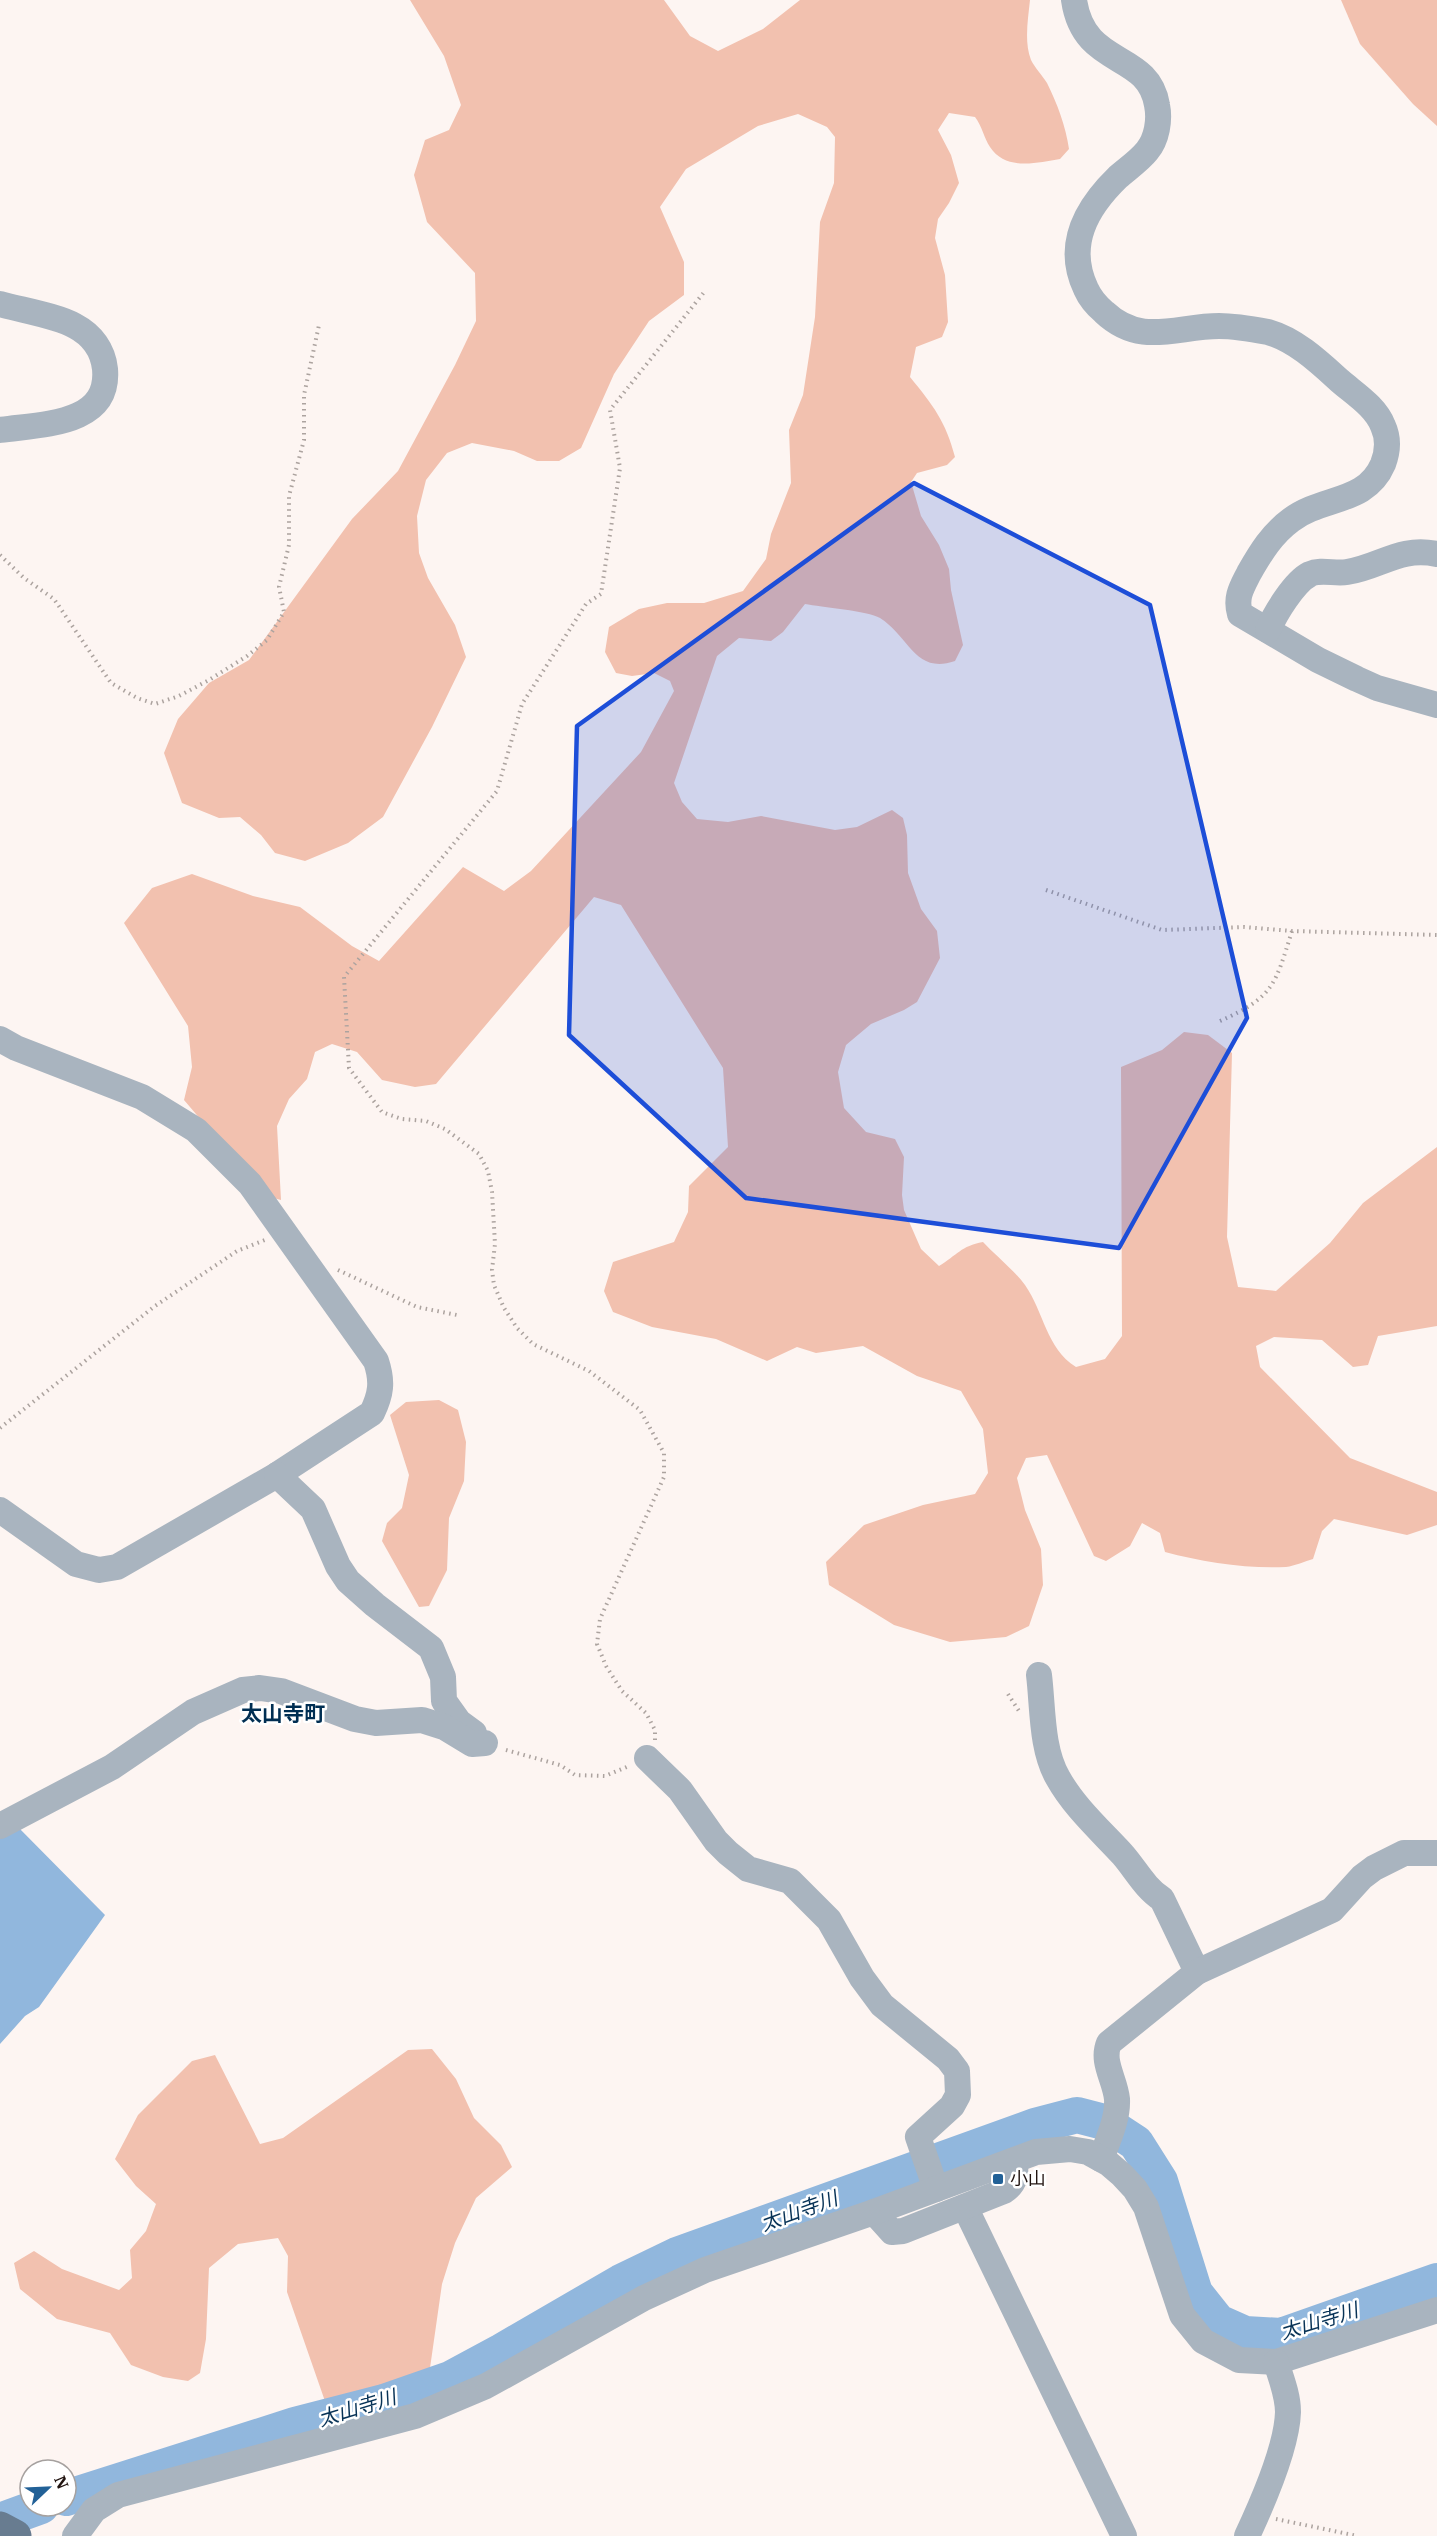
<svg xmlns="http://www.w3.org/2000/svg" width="1437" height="2536" viewBox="0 0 1437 2536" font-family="'IBM Plex Serif','Noto Sans JP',serif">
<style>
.green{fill:#f2c1af}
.water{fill:#91b7dd}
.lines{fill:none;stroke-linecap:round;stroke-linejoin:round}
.river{stroke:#91b7dd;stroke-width:36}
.path{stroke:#aca39f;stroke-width:4;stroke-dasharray:1.5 4.5;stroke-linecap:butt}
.minor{stroke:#a9b4bf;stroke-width:26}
.major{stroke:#687c90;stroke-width:33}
.marked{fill:#1d4ed8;fill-opacity:0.2;stroke:#1d4ed8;stroke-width:4.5;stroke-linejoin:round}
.poi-dot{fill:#226197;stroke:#fff;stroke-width:2}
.labels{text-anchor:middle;stroke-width:5;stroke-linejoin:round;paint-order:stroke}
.poi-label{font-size:18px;fill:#211410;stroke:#fff;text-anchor:start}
.water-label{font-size:20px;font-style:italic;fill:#083357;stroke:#fff}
.quarter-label{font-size:21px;font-weight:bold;fill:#002e52;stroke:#fff}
</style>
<rect width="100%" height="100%" fill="#fdf5f2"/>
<!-- green -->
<g class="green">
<path d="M410,0H664L690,36L718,51L763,29L800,0H1030C1028,19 1024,42 1031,60C1035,68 1042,75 1047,83C1057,103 1066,127 1069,149L1060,159C1036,163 1006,171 990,147C984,138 982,126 975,117L949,113L938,130L951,155L959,183L949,203L938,219L935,238L945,275L948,322L942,337L916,347L910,377C933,405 946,422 955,457L947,465L917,473L911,482L921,516L939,545L949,569L951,590L963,645L955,661C915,675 909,636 880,618C868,611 821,607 805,604L783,632L771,641L739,638L717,656L674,783L682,802L697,819L728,822L761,816L835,830L857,827L892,810L903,818L907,835L908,873L921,909L937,931L940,958L917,1002L904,1010L871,1024L846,1045L838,1072L844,1108L866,1132L895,1139L904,1157L902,1195L904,1210L921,1249L939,1266C957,1255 961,1246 983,1242C996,1256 1014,1270 1025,1285C1044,1312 1046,1348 1076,1367L1105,1359L1122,1336L1121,1067L1162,1050L1184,1032L1208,1035L1232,1053L1227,1237L1238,1287L1276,1291L1330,1243L1363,1203L1437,1147V1326L1378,1336L1368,1365L1353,1367L1322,1340L1274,1337L1256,1346L1260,1367L1350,1458L1437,1492V1525L1407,1535L1334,1519L1322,1531L1313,1559C1305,1561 1295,1566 1286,1567C1247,1569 1202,1562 1165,1552L1160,1533L1142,1523L1130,1546L1106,1561L1094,1556L1047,1455L1026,1458L1017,1478L1025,1510L1041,1549L1043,1585L1029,1626L1006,1637L950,1642L894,1625L829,1585L826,1562L864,1525L923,1505L975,1494L988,1473L983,1429L961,1391L917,1376L863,1346L816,1353L797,1347L767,1361L716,1339L652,1327L613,1312L604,1291L613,1262L674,1242L688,1212L689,1186L728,1147L723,1068L621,905L594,897L436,1084L415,1087L382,1080L357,1052L332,1044L315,1052L307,1079L289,1099L277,1126L281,1200L266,1196L184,1100L192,1067L188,1026L124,923L152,888L192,874L253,896L300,907L352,946L379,961L463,867L504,891L531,871L641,752L674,691L670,681L654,673L632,676L616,673L605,652L609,627L639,609L667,603H704L743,591L766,559L771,534L791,483L789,430L803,395L815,317L820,222L834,183L835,137L827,127L798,114L758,126L686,169L660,207L684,262V295L649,321L614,374L581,448L559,461H537L514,451L472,443L447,453L426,480L417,516L419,553L428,578L455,625L466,657L432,727L383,817L348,843L305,861L275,853L261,835L240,817L219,818L182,803L164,753L178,719L209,683L249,660L352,519L398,471L455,365L476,321L475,273L427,222L414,175L425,140L449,130L461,105L444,56Z"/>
<path d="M1341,0H1437V126L1413,104L1360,44Z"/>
<path d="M439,1400L458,1410L466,1442L464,1481L449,1518L447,1570L429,1606L419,1607L382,1541L387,1523L402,1508L409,1475L390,1415L406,1402Z"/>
<path d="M432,2049L456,2079L474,2118L501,2145L512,2167L476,2198L455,2243L442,2284L429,2375L387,2393L327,2407L287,2292L288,2256L278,2238L238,2244L209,2268L206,2339L200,2373L188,2381L163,2377L131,2365L110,2333L57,2319L20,2289L14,2263L34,2251L62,2269L119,2290L132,2278L130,2250L146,2231L156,2204L136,2186L115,2159L138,2115L192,2061L215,2055L260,2144L283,2138L408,2050Z"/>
</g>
<!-- water -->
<path class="water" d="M16,1825L105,1915L39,2007L25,2016L0,2044V1834Z"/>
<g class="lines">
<!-- river -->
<g class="river">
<path d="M66,2498L295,2425L384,2402L450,2379L502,2351L621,2282L677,2255L1035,2126L1077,2115L1104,2122L1136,2143L1160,2181L1195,2293L1218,2322L1245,2334L1281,2336L1437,2281"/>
<path d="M0,2521L41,2506"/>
</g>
<!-- path -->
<g class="path">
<path d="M0,555L24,578L54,599L111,683L137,698L155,704L179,696L209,680L247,656L267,640L284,612L279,587L289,545V496L304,440V395L319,325"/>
<path d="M1046,890L1162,930L1244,927L1292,931L1437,935"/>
<path d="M1220,1021C1274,997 1275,985 1292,931"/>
<path d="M338,1270L417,1307L457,1315"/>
<path d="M0,1428L155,1306L237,1251L265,1240"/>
<path d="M1008,1694L1019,1711"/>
<path d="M655,1740V1730L646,1713L622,1691L606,1666L597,1644L600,1619L664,1477V1453L640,1410L589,1371L533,1344L517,1328L504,1308L494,1285L492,1270L495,1244L492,1192L488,1171L479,1154L445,1129L426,1121L402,1119L382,1112L349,1068L344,977L497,791L522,704L586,604L601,594L620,468L610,410L705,291"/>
<path d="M506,1750L560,1765L575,1775L605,1776L629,1766"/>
<path d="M1276,2519L1358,2536"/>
</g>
<!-- minor -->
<g class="minor">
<path d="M1074,0C1084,69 1148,50 1157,105C1160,120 1157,139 1147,151C1139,161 1127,169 1118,177C1086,208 1065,245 1086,289C1090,298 1097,306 1104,312C1141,347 1176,326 1219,326C1236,326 1252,329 1268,332C1296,340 1319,362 1340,381C1355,394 1376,407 1383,426C1389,439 1388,451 1383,464C1366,504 1323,496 1291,520C1272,534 1261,552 1249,573C1242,587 1235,597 1240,614L1318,660L1357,679L1377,688L1437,705"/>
<path d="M0,304C21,310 58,316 75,326C92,335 103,350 105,369C110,426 40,424 0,430"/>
<path d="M1268,630C1275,614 1294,582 1310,574C1321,569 1335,574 1347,572C1380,567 1400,546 1437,554"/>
<path d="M0,1039L16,1048L142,1097L196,1130L250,1184L376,1361C383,1382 381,1394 372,1413L277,1475L117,1567L99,1570L76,1564L0,1510"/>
<path d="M277,1475L313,1509L338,1566L348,1581L375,1605L431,1648L443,1677L444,1701L459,1722L474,1733"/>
<path d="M1039,1675C1043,1707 1041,1749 1058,1778C1074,1807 1101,1831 1123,1855C1136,1870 1145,1888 1162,1899L1197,1972"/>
<path d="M647,1758L680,1790L716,1841L728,1853L748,1869L790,1881L829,1920L862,1978L882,2005L948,2059L957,2071L958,2095L952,2106L918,2137L936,2189"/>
<path d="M0,1826L112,1767L193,1712L243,1690L260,1688L281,1691L355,1719L376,1723L422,1720L444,1727L472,1744L485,1743"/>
<path d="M1101,2159C1108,2140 1118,2119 1117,2099C1115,2079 1101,2062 1109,2043L1197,1972L1332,1910L1362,1877L1374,1868L1404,1853H1437"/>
<path d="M965,2207L1124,2536"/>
<path d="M874,2212L892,2232L903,2231L1004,2191C1016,2183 1016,2174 1015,2160"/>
<path d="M75,2536L94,2510L118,2495L415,2416L486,2386L644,2298L705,2270L874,2212L1036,2152L1070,2149L1088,2152L1108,2163L1122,2175L1135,2189L1146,2207L1182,2315L1203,2341L1239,2360L1276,2362L1437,2310"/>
<path d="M1247,2536C1262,2504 1287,2447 1288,2412C1288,2395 1281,2378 1276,2362"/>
</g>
<!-- major -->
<path class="major" d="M0,2528L15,2536"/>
</g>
<!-- marked area -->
<path class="marked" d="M914,483L1150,605L1247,1018L1119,1248L746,1198L569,1035L577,726Z"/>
<!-- markers -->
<rect class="poi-dot" x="992" y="2173" width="12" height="12" rx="3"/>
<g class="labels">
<!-- poi labels -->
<g class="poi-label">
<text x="1010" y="2185">小山</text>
</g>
<!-- water labels -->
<g class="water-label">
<text transform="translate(799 2211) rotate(-20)" y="7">太山寺川</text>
<text transform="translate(1319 2321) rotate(-17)" y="7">太山寺川</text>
<text transform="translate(357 2408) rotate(-17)" y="7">太山寺川</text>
</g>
<!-- quarter labels -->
<g class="quarter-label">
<text x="283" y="1721">太山寺町</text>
</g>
</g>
<!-- north arrow -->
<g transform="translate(48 2488) rotate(67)"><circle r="28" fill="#ffffff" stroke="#a6a19f" stroke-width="1.5"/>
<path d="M0-4.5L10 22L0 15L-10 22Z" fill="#226197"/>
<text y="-9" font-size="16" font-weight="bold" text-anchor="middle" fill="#211410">N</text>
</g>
</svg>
